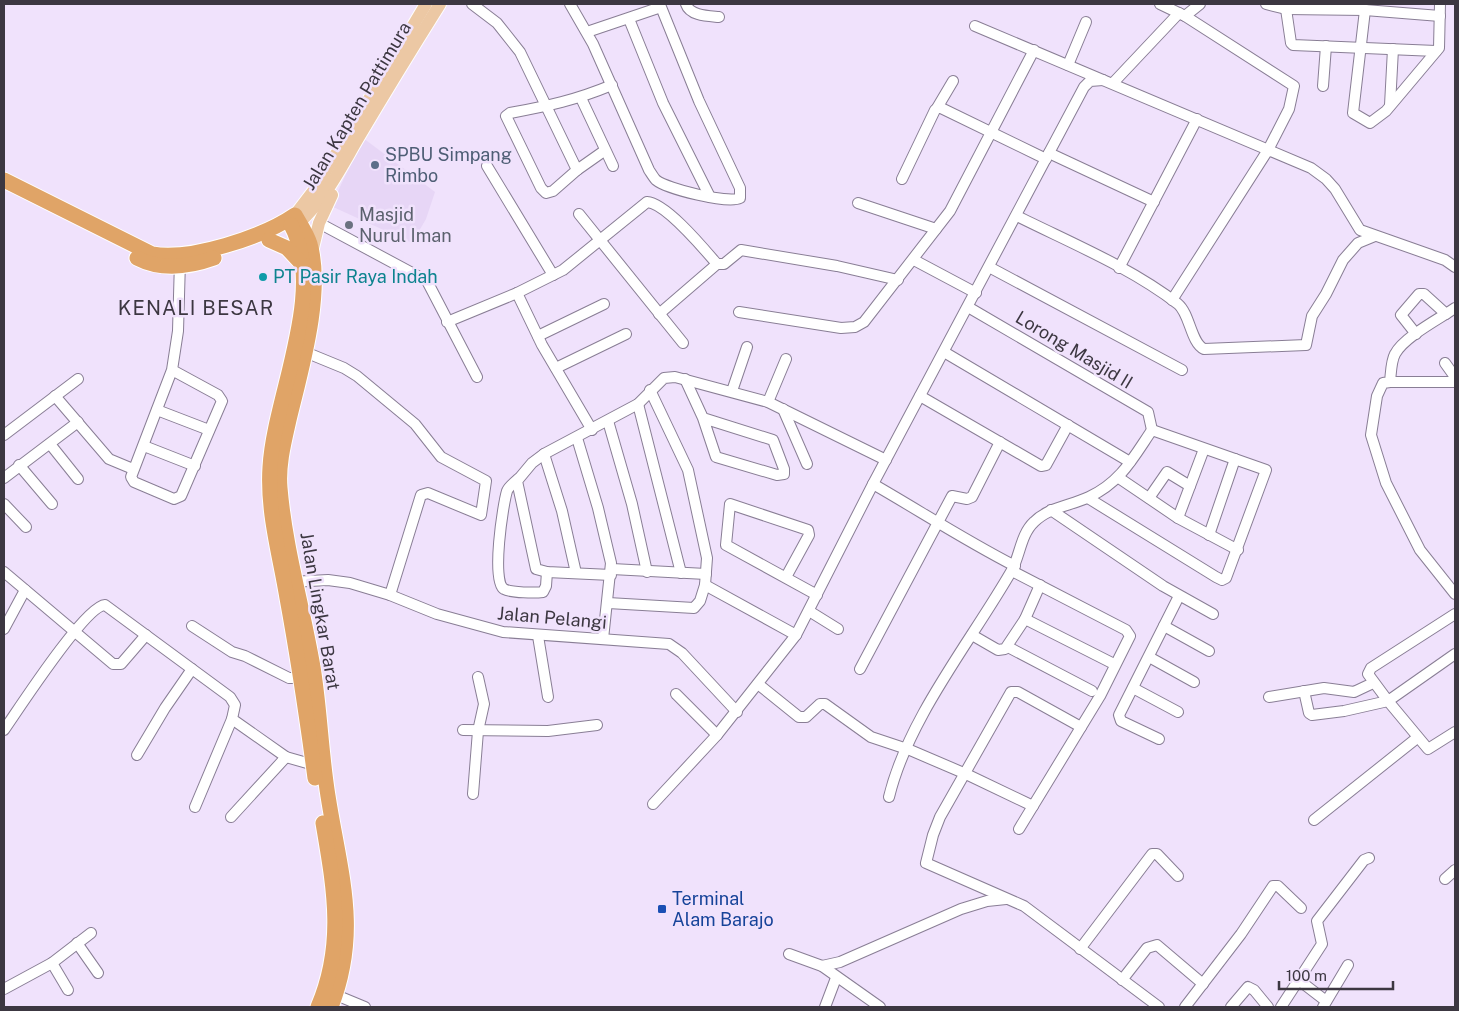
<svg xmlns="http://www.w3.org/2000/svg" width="1459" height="1011" viewBox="0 0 1459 1011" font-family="'Public Sans',sans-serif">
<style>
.built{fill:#e7d6f6}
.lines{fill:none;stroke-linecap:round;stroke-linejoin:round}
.minor-casing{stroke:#897e95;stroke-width:12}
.major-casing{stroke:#fff;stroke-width:14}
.highway-casing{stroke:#fff;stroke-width:17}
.minor{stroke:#fff;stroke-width:10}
.major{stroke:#ecc8a4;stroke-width:12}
.highway{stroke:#e0a467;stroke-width:15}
.service-dot{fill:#5c6f8a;stroke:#f0e2fc;stroke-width:2}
.worship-dot{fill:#6b7280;stroke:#f0e2fc;stroke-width:2}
.culture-dot{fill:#0f9aa8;stroke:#f0e2fc;stroke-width:2}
.transit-dot{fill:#1a4fb4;stroke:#f0e2fc;stroke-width:2}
.labels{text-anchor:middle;stroke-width:5;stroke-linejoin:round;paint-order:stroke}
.street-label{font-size:18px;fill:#3c3741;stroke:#f0e2fc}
.service-label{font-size:18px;fill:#4e5e75;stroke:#f0e2fc;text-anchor:start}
.worship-label{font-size:18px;fill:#5b616d;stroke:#f0e2fc;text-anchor:start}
.culture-label{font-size:18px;fill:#0d838f;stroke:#f0e2fc;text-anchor:start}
.transit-label{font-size:18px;fill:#164399;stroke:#f0e2fc;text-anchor:start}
.quarter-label{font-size:20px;letter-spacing:1px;fill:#3c3741;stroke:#f0e2fc}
</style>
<rect width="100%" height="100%" fill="#f0e2fc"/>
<!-- built -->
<path class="built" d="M363,138L435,192L426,219L412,243L331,206Z"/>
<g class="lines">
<defs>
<g id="minor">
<path d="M472,4L497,23L520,52L577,170"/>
<path d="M570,4L593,44L649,170C651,173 654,178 656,180C667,189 728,204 740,198V188L699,101L661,7L587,32"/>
<path d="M686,4C690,16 708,16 719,17"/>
<path d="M1160,4L1185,16L1294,86L1289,109L1268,150L1172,300"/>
<path d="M1266,4L1286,9L1365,10L1440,16"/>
<path d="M1286,9L1291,43L1293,45L1436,51"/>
<path d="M1365,10L1353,113L1370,123L1386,111L1439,48L1440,4"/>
<path d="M1185,16L1200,4"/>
<path d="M629,19L663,103L710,197"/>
<path d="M975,26L1311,168L1326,179L1335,189L1360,230L1445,260L1455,267"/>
<path d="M1068,65L1086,22"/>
<path d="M1113,83L1179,13"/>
<path d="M1323,86L1326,46"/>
<path d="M581,98L613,166"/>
<path d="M1390,105L1393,49"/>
<path d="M937,108L953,81"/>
<path d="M604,151L577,170L553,191L546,193L541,188L506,116L510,113C548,106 576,100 612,85"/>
<path d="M1049,153L1154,202"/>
<path d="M487,166L553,275"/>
<path d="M902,179L935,110L939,107L1046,159"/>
<path d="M858,203L936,229"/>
<path d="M579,214L683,343"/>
<path d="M1017,216C1071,243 1130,267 1178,304C1190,314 1191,343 1204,349L1306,345L1312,316L1326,294L1343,260L1358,243L1375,236"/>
<path d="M319,223L427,281L477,377"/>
<path d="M914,260L976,293"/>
<path d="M989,267L1182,370"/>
<path d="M1119,268L1197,119"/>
<path d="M517,293L542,345L592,430"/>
<path d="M968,307L1148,412L1152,430"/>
<path d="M1455,308C1439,319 1404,337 1395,354C1391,361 1391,373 1390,382L1383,383L1377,396L1371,435L1386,483L1420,550L1455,594"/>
<path d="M739,312L841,328L855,327L864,322L950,211L1034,50"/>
<path d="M659,314L717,264H724L741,250L837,266L898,280"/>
<path d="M447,322L517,293L563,270L647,202C666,203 704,249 717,264"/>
<path d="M1416,334L1401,315L1419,294H1424L1446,314"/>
<path d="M538,336L604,304"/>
<path d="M305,352L344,368L357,376L415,424L441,457L486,481L481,515L428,493L421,495L390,595"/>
<path d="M944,352L1130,462"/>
<path d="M1445,363L1455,377"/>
<path d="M556,368L626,334"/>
<path d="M172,370L218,395L222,401L181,496L174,499L134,482L131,477L172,370L178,331L180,261"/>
<path d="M685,379L703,418L716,457L777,475L784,474V469L773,440L703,418"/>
<path d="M1390,382H1455"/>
<path d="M732,391L747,347"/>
<path d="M55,396L109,459L133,469"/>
<path d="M920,396L1041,466L1046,465L1068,425"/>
<path d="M768,402L786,359"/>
<path d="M638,404L681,573"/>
<path d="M783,409L807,464"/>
<path d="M157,410L209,430"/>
<path d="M608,421L632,504L647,572"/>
<path d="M4,435L78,379"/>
<path d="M577,438L598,508L611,563L603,639"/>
<path d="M50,444L78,479"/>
<path d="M144,446L195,466"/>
<path d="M544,454L562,511L576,573"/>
<path d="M19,465L52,504"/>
<path d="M4,478L78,422"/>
<path d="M1119,478L1178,518L1238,550"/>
<path d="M518,479C514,483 509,486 507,491C503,504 491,582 504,589C511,593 536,593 543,592L546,586L547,572"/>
<path d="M873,484C920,511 966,541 1015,566"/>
<path d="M1088,498L1216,577L1222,580L1226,578L1266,470L1152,430"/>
<path d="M1149,498L1167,472L1190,486"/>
<path d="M4,504L26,527"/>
<path d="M1051,510L1163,586L1213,614"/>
<path d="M1178,518L1204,449"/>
<path d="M1209,535L1235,459"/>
<path d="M612,569L706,574"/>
<path d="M1012,571L1126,630L1130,636L1100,696L1019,829"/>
<path d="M4,572L113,664H121L146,635"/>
<path d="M611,575L547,572L536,569L517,481L532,463L544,454L638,404L664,378L675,377L768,402L886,460"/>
<path d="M786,577L809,535L808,530L730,504L726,545L817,595"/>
<path d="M291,582L328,580L350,583L390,595L437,614L503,632L669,644L682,653L737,712"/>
<path d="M705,585L796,635"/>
<path d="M608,603L694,608L700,601L705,585L707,558L688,470L650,390"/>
<path d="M809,611L838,629"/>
<path d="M1455,614L1371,668L1368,674L1388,701L1455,654"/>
<path d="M1025,619L1112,663"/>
<path d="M192,626L232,652L245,656L289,678H302"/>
<path d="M1164,626L1209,651"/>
<path d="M4,629L25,590"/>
<path d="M972,635L998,650L1005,649L1025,619L1040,585"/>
<path d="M538,636L548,697"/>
<path d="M1008,647L1092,691"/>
<path d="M1149,657L1194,682"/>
<path d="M860,669L952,496L967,499L972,497L1000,442"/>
<path d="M758,684L799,717H806L820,704H825L871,737L910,750L966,774L1033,806"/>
<path d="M1133,688L1178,712"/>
<path d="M1304,691L1309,713L1312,715L1344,711L1388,701L1428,749L1455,732"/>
<path d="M676,694L717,735"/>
<path d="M1269,697L1324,688L1354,692L1373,683"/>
<path d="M1081,727L1018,692H1011L940,817L933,835L926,863L1024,906L1159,1007"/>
<path d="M4,730C18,710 85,606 105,605L230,697L235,705L232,719L286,757L314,765"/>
<path d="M463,730L548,731L597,725"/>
<path d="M1159,739L1121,721L1119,715L1179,596"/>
<path d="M137,755L165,708L192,669"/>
<path d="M473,794L478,731L484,704L478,677"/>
<path d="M889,797C908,718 972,640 1012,570C1020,555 1021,534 1034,522C1049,507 1070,506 1089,497C1121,482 1133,458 1152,430"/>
<path d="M653,804L717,735L796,635L873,484L1084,87L1090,81L1103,80"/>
<path d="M195,807L232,719"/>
<path d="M231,817L286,757"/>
<path d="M1314,820L1417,738"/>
<path d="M1445,879L1455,870"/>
<path d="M77,943L98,973"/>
<path d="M1080,949L1152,854H1157L1178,876"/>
<path d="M789,954L822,966L880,1007"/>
<path d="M52,963L68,990"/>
<path d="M822,966L840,962L961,909L987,901L1006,899"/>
<path d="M1122,980L1147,948L1157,945L1203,984"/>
<path d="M1300,981L1326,1001"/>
<path d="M4,989L52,963L91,933"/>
<path d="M336,995L365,1007"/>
<path d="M825,1007L836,978"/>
<path d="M1185,1007L1241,934L1273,886H1278L1301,908"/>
<path d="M1231,1007L1248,987L1254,990L1268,1007"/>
<path d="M1281,1007L1322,944L1317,921L1364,860L1369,858"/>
<path d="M1323,1007L1348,965"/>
</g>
<g id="major">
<path d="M295,215L315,189L426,4"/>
<path d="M299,223C327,197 341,167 360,135C386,91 413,47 440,4"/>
<path d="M312,252L319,223L332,195"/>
</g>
<g id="highway">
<path d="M4,180L152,254C190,261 263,237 295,215C300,224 307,234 310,244C324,293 301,370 289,420C284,442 278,465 280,488C285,548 303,608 313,667C320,710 321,753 328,796C340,873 361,930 331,1007"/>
<path d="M291,225C327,292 274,396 270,467C267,512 280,555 287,598C298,658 307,718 315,778"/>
<path d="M269,240L287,248L302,264"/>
<path d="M137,258C162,271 189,267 214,258"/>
<path d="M318,1007C345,944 334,888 323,823"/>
</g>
</defs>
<!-- minor casing -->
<use href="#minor" class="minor-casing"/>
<!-- major casing -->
<use href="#major" class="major-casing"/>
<!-- highway casing -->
<use href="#highway" class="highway-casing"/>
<!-- minor -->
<use href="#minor" class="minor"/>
<!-- major -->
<use href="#major" class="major"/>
<!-- highway -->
<use href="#highway" class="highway"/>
</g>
<!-- markers -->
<circle class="service-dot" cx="375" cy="165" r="5"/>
<circle class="worship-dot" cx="349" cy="225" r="5"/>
<circle class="culture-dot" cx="263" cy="277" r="5"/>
<rect class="transit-dot" x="657" y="904" width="10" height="10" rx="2.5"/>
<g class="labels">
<!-- street labels -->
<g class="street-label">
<text transform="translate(357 106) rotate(-59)" y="6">Jalan Kapten Pattimura</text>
<text transform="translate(1074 350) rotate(31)" y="6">Lorong Masjid II</text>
<text transform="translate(320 611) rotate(80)" y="6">Jalan Lingkar Barat</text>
<text transform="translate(552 618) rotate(5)" y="6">Jalan Pelangi</text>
</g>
<!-- service labels -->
<g class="service-label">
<text x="385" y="161">SPBU Simpang<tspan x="385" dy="21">Rimbo</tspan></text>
</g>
<!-- worship labels -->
<g class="worship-label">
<text x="359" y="221">Masjid<tspan x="359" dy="21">Nurul Iman</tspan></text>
</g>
<!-- culture labels -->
<g class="culture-label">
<text x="273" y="283">PT Pasir Raya Indah</text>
</g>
<!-- transit labels -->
<g class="transit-label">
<text x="672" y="905">Terminal<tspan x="672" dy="21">Alam Barajo</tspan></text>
</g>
<!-- quarter labels -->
<g class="quarter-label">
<text x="196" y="315">KENALI BESAR</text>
</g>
</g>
<!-- border -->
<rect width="1459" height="1011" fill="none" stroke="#3c3741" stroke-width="10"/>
<!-- scale -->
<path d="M1279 981v8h114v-8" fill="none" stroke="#3c3741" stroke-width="2.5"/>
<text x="1286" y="981" font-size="15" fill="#3c3741" stroke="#f0e2fc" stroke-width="4" paint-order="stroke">100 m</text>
</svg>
